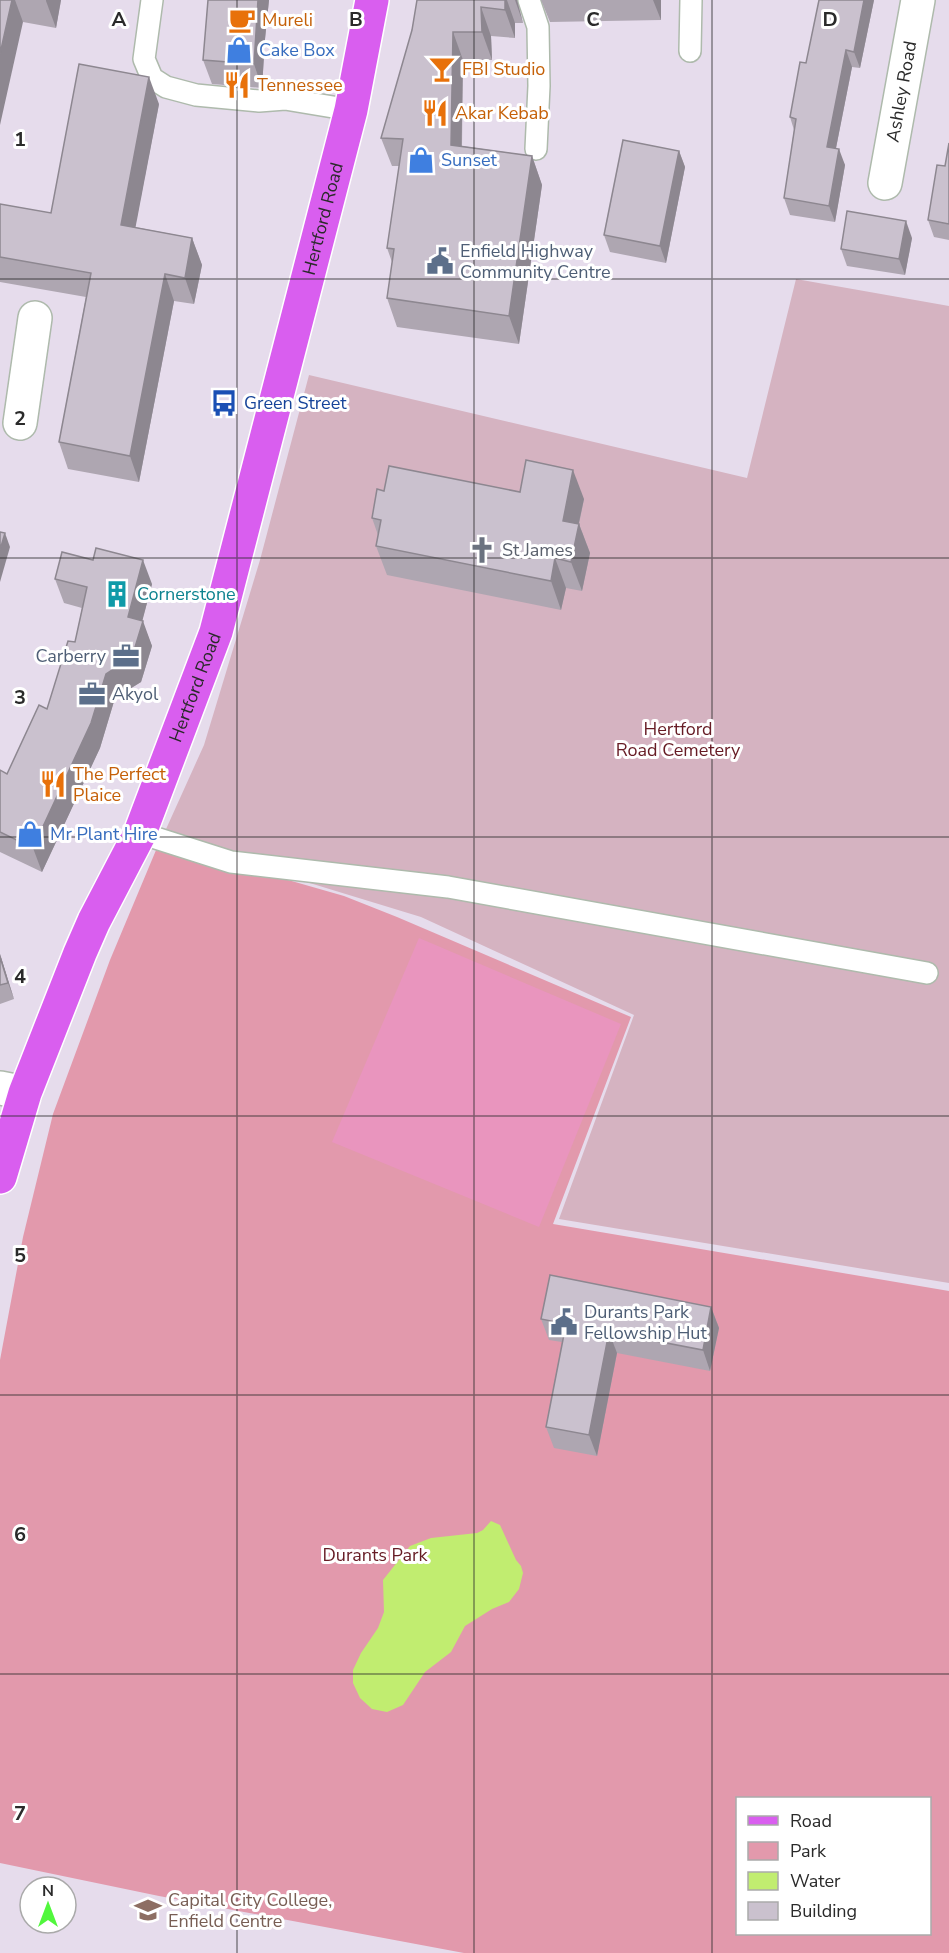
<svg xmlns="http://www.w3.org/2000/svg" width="949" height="1953" viewBox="0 0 949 1953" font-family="'Nunito Sans',sans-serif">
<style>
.green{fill:#e299ac;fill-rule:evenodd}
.cemetery{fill:#d5b3c1}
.pitch{fill:#e995be}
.water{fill:#c1ed70}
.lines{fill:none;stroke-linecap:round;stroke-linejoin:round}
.service-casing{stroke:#aebaac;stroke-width:24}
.minor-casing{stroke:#aebaac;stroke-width:36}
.primary-casing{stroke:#fff;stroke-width:36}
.service{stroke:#fff;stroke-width:21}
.minor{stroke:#fff;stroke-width:33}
.primary{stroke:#d95eef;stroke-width:33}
.wall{fill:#aea6b1}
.shaded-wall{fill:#8d8790}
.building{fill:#cac1ce;stroke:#8d8790;stroke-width:1.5}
.grid{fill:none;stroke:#2a2a2a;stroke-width:1.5;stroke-opacity:0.55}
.labels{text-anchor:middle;stroke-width:6;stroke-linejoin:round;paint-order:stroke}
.food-label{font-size:18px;fill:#c56008;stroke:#fff;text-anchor:start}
.shop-label{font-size:18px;fill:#366cbe;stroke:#fff;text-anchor:start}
.street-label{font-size:18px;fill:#2a2a2a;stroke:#fff}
.service-label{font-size:18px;fill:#4e5e75;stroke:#fff;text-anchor:start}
.transit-label{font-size:18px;fill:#164399;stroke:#fff;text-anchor:start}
.worship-label{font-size:18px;fill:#5b616d;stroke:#fff;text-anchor:start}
.culture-label{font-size:18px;fill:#0d838f;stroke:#fff;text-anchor:start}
.park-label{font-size:18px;fill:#661b24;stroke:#fff}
.education-label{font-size:18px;fill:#785e54;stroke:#fff;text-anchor:start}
.grid-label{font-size:20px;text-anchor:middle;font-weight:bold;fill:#2a2a2a;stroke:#fff;stroke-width:6;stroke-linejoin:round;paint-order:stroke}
</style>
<rect width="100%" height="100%" fill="#e6dcec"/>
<!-- green -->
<path class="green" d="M159,843L344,896L397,917L631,1017L553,1224L949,1291V1953H464L159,1896L0,1863V1360L23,1237L53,1114L110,960ZM738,1798H930V1934H738Z"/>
<!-- cemetery -->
<path class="cemetery" d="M796,279L949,306V1283L559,1219L634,1015L421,917L162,838L204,745L260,560L309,375L747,478Z"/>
<!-- pitch -->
<path class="pitch" d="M419,938L621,1024L539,1227L332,1142Z"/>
<!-- water -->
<path class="water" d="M491,1521L500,1525L516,1560L521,1566L523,1573L519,1589L509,1602L492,1609L465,1626L451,1652L425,1672L403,1705L387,1712L372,1709L360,1698L353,1683V1670L361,1653L378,1628L384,1612L383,1580L410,1546L431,1538L477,1533L483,1530Z"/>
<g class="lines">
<defs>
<g id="service">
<path d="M152,0L144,59L152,78L166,87L196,95L259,101L285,99L351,110"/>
<path d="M529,0L538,27L539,86L536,149"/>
<path d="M690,51L691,0"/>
<path d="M140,833L231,862L448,887L927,973"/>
</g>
<g id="minor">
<path id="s1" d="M885,183L918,0"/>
<path d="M20,423L35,318"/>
<path d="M0,1088L25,1093"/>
</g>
<g id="primary">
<path id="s2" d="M0,1177L25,1093L80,953L94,921L140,833L216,632L351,110L372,0"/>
</g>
</defs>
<!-- service casing -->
<use href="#service" class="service-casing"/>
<!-- minor casing -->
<use href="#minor" class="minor-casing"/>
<!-- primary casing -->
<use href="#primary" class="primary-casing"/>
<!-- service -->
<use href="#service" class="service"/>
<!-- minor -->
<use href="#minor" class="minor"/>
<!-- primary -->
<use href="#primary" class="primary"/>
</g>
<!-- wall -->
<g class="wall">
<path d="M0,0H61L56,28L23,22Z"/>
<path d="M208,0H269L265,39L262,88L212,84L203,60Z"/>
<path d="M417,0H517L523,23H515V38L491,36L492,60H463L462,146L532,156L542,185L519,344L397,327L387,298L392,262L387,248L399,166H392L381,138L412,30Z"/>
<path d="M541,0H661V20L550,22Z"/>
<path d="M874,0L860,68L852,67L836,148L845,165L835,222L790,215L784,198L794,130L790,117L806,63Z"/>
<path d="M159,104L135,227L192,238L202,265L194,304L174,301L139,482L68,469L59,442L86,297L0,282V204L51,213Z"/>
<path d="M949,143V240L934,237L928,220L945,166Z"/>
<path d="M679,151L685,167L666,263L610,252L604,235Z"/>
<path d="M912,238L905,275L847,266L841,249Z"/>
<path d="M384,491L520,492L584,499L579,524L590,553L582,591L566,588L561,610L387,575L376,546L378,535L372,518Z"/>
<path d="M55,579L152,584L142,621L152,646L141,682L115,698L100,748L42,872L0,852V770L7,774L47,709L75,642L82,608L64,603Z"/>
<path d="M0,954L14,999L0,1004Z"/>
<path d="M711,1307L719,1328L710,1371L617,1353L597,1456L554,1448L546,1427L562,1342L549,1340L541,1319Z"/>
</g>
<!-- shaded-wall -->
<g class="shaded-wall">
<path d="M12,0H15L23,22L0,125V54Z"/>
<path d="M46,0H61L56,28L46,1Z"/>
<path d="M258,0H269L265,39L262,88L254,64Z"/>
<path d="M505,0H507L515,23V38L505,10Z"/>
<path d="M515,0H517L523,23Z"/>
<path d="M653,0H661V20Z"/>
<path d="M864,0H874L860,68L854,52Z"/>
<path d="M481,7L491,36L492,60L482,32Z"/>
<path d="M453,32L463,60L461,173L451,145Z"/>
<path d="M846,50L852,67L833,163L827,147Z"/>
<path d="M149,77L159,104L131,251L121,225Z"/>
<path d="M839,149L845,165L835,222L829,206Z"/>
<path d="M679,151L685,167L666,263L660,246Z"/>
<path d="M532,156L542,185L519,344L509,316Z"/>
<path d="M906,221L912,238L905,275L899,259Z"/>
<path d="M192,238L202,265L194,304L185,278Z"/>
<path d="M165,274L174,301L139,482L130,456Z"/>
<path d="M573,470L584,499L573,550L563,521Z"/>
<path d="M579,524L590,553L582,591L571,562Z"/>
<path d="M5,533L10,547L0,582V550Z"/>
<path d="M555,558L566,588L561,610L551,581Z"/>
<path d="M143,560L152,584L137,641L128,617Z"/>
<path d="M143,621L152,646L141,682L115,698L100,748L42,872L33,848L106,674Z"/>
<path d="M0,954L14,999L8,983L0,957Z"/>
<path d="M711,1307L719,1328L710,1371L703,1350Z"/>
<path d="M609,1332L617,1353L597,1456L589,1435Z"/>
</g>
<!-- building -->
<g class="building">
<path d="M0,0H12L0,54Z"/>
<path d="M208,0H258L254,64L203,60Z"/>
<path d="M417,0H505V10L481,7L482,32H453L451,145L532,156L509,316L387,298L394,249L387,248L403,139L381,138L412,30Z"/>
<path d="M819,0H864L854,52L846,50L827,147L839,149L829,206L784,198L796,119L790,117L800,62L806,63Z"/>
<path d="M79,64L149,77L121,225L192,238L185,278L165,274L130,456L59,442L91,273L0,257V204L51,213Z"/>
<path d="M623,140L679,151L660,246L604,235Z"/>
<path d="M949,143V224L928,220L937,165L945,166Z"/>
<path d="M847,211L906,221L899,259L841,249Z"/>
<path d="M526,460L573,470L563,521L579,524L571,562L555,558L551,581L376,546L381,520L372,518L377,489L384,491L389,466L520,492Z"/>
<path d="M0,532L5,533L0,550Z"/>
<path d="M96,548L143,560L128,617L143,621L132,657L106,674L91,723L33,848L0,832V770L7,774L39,705L47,709L68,641L75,642L87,587L55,579L62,552L93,560Z"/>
<path d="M0,957L8,983L0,985Z"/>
<path d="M550,1275L711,1307L703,1350L609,1332L589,1435L546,1427L566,1324L541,1319Z"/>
</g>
<!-- grid -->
<path class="grid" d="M237,0V1953M474,0V1953M712,0V1953M0,279H949M0,558H949M0,837H949M0,1116H949M0,1395H949M0,1674H949"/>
<!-- icons -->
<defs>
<symbol id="cafe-bare" viewBox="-9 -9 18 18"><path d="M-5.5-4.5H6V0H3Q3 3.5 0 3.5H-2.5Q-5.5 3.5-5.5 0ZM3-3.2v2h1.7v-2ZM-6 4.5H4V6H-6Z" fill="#e8710a" stroke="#fff" stroke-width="2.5" paint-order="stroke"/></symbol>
<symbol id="shop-bare" viewBox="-9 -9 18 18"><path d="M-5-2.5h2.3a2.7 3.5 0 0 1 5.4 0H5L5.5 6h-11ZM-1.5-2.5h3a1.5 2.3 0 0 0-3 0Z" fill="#3f7fe0" stroke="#fff" stroke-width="2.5" paint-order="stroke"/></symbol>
<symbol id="bar-bare" viewBox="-9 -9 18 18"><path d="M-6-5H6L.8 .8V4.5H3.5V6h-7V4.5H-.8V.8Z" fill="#e8710a" stroke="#fff" stroke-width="2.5" paint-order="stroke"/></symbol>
<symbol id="restaurant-bare" viewBox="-9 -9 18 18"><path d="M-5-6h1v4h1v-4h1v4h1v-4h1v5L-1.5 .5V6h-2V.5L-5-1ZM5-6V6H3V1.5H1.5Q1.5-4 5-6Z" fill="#e8710a" stroke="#fff" stroke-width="2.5" paint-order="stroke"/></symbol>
<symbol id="civic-bare" viewBox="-9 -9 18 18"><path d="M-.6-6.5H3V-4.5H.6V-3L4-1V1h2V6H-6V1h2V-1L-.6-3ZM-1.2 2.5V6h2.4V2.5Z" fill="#5c6f8a" stroke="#fff" stroke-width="2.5" paint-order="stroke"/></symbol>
<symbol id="bus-bare" viewBox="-9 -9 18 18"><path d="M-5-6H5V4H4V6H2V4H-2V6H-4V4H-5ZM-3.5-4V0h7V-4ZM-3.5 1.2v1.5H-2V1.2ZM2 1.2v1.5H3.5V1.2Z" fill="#1a4fb4" stroke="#fff" stroke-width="2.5" paint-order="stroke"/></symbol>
<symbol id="church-bare" viewBox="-9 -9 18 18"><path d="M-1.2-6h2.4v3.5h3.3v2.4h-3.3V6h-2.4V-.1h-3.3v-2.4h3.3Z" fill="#6b7280" stroke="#fff" stroke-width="2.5" paint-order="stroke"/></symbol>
<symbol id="building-bare" viewBox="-9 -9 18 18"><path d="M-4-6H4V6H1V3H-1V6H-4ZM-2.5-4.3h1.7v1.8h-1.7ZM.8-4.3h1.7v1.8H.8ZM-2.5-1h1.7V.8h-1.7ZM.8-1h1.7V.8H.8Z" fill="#0f9aa8" stroke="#fff" stroke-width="2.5" paint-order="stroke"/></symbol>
<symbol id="office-bare" viewBox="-9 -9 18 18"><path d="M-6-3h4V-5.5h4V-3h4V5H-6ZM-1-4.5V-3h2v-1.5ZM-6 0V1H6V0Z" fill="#5c6f8a" stroke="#fff" stroke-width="2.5" paint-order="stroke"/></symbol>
<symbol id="university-bare" viewBox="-9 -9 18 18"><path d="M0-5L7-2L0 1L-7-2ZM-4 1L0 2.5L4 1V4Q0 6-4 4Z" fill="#8d6e63" stroke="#fff" stroke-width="2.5" paint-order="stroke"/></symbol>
</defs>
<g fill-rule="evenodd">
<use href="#cafe-bare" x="223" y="1" width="38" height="38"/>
<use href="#shop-bare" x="220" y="31" width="38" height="38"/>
<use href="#bar-bare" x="423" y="50" width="38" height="38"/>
<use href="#restaurant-bare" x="218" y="66" width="38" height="38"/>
<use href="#restaurant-bare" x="416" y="94" width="38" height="38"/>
<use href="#shop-bare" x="402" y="141" width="38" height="38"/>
<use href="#civic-bare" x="421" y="242" width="38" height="38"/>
<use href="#bus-bare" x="205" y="384" width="38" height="38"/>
<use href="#church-bare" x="463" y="531" width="38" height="38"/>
<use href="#building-bare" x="98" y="575" width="38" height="38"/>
<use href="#office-bare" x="107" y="637" width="38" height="38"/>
<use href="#office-bare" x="73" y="675" width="38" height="38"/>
<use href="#restaurant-bare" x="34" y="765" width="38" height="38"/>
<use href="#shop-bare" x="11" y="815" width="38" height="38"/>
<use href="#civic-bare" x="545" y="1303" width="38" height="38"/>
<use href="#university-bare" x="129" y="1891" width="38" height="38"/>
</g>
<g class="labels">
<!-- food labels -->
<g class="food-label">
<text x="262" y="26">Mureli</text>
<text x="462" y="75">FBI Studio</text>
<text x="257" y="91">Tennessee</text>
<text x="455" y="119">Akar Kebab</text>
<text x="73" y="780">The Perfect<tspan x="73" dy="21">Plaice</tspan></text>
</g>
<!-- shop labels -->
<g class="shop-label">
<text x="259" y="56">Cake Box</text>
<text x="441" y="166">Sunset</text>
<text x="50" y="840">Mr Plant Hire</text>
</g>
<!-- street labels -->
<g class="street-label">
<text dy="6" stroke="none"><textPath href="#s1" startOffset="93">Ashley Road</textPath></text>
<text dy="6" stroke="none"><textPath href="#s2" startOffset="1014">Hertford Road</textPath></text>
<text dy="6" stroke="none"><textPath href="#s2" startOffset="528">Hertford Road</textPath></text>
</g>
<!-- service labels -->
<g class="service-label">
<text x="460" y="257">Enfield Highway<tspan x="460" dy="21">Community Centre</tspan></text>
<text x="106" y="662" text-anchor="end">Carberry</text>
<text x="112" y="700">Akyol</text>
<text x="584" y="1318">Durants Park<tspan x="584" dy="21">Fellowship Hut</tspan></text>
</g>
<!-- transit labels -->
<g class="transit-label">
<text x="244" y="409">Green Street</text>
</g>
<!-- worship labels -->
<g class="worship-label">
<text x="502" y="556">St James</text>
</g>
<!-- culture labels -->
<g class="culture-label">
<text x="137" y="600">Cornerstone</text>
</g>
<!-- park labels -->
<g class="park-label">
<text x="678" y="735">Hertford<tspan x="678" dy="21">Road Cemetery</tspan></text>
<text x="375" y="1561">Durants Park</text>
</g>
<!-- education labels -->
<g class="education-label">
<text x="168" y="1906">Capital City College,<tspan x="168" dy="21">Enfield Centre</tspan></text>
</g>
</g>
<g class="grid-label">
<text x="119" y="26">A</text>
<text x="356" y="26">B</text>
<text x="593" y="26">C</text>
<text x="830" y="26">D</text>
<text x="20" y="146">1</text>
<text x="20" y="425">2</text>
<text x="20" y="704">3</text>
<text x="20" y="983">4</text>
<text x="20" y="1262">5</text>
<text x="20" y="1541">6</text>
<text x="20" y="1820">7</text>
</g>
<!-- legend -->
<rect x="736" y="1797" width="195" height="138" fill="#ffffff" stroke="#aaaaaa" stroke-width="1.5"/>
<rect x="748" y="1816" width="30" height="9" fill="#d95eef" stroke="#aaaaaa" stroke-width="1.5"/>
<text x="790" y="1827" font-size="18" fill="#2a2a2a">Road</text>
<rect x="748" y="1842" width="30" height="18" fill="#e299ac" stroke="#aaaaaa" stroke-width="1.5"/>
<text x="790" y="1857" font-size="18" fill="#2a2a2a">Park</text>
<rect x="748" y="1872" width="30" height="18" fill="#c1ed70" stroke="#aaaaaa" stroke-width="1.5"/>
<text x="790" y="1887" font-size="18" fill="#2a2a2a">Water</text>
<rect x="748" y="1902" width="30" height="18" fill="#cac1ce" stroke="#aaaaaa" stroke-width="1.5"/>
<text x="790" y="1917" font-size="18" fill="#2a2a2a">Building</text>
<!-- north arrow -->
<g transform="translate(48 1905)"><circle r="28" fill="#ffffff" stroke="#aaaaaa" stroke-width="1.5"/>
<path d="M0-4.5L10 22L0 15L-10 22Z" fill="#51f73d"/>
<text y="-9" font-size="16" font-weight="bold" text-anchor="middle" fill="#2a2a2a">N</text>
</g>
</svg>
